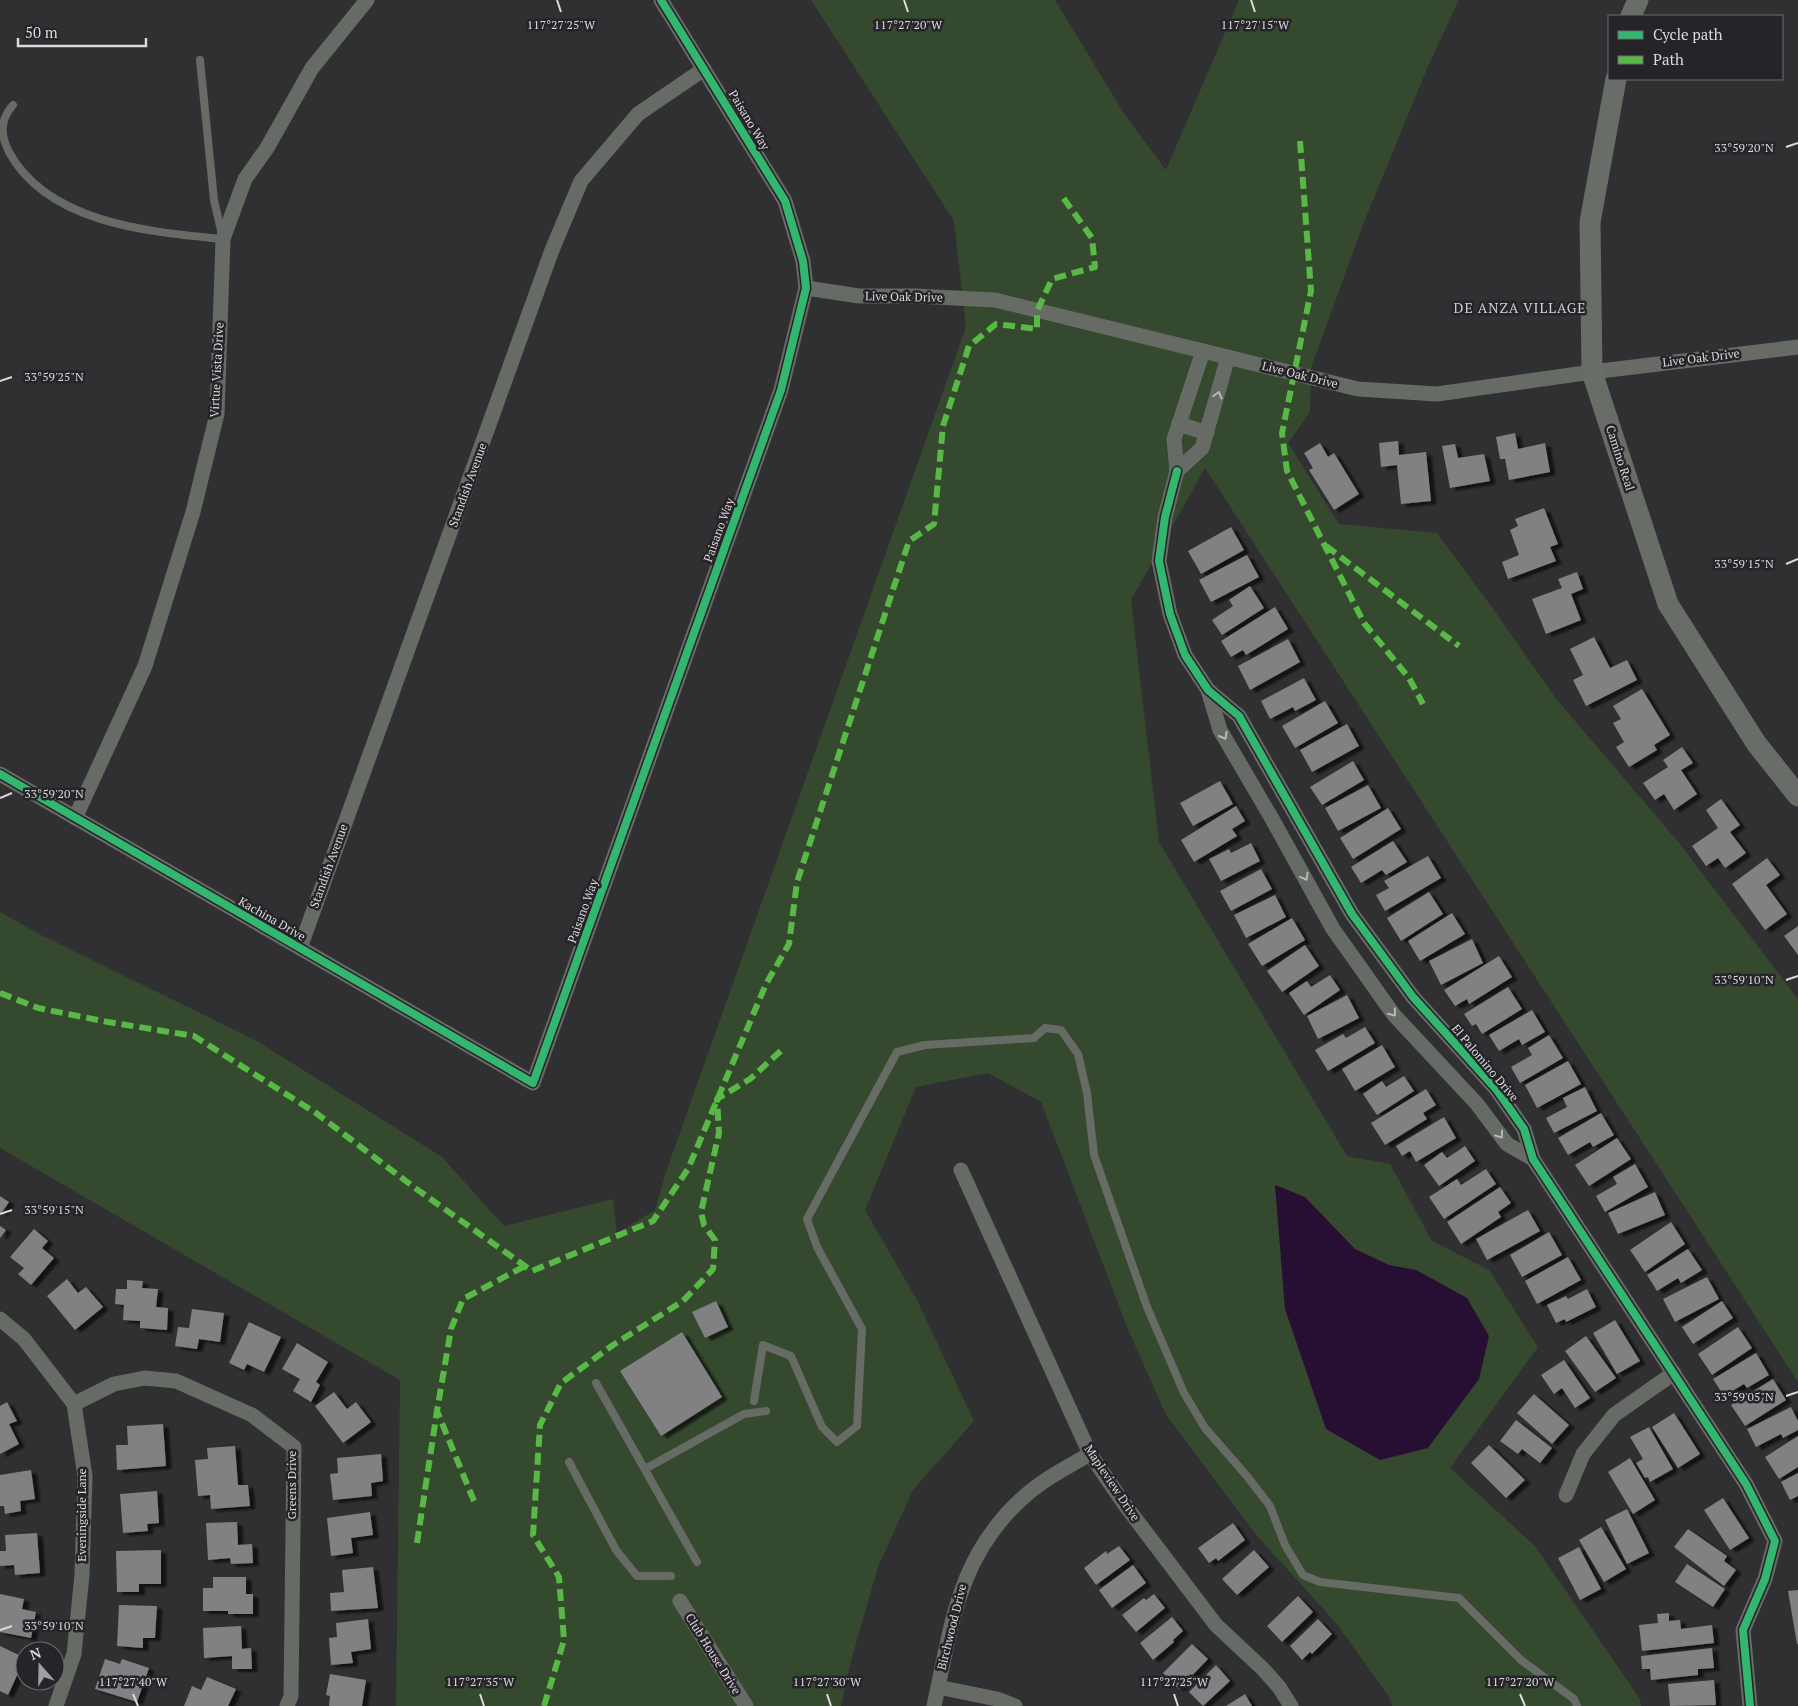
<svg xmlns="http://www.w3.org/2000/svg" width="1798" height="1706" viewBox="0 0 1798 1706" font-family="'PT Serif',serif">
<style>
.green{fill:#35492e}
.water{fill:#270e33}
.building{fill:#818082;filter:url(#shadow)}
.lines{fill:none;stroke-linecap:round;stroke-linejoin:round}
.lane{stroke:#666b65;stroke-width:8}
.street{stroke:#666b65;stroke-width:15}
.secondary{stroke:#686d67;stroke-width:21}
.quiet{stroke:#58b947;stroke-width:6;stroke-dasharray:12 6;stroke-linecap:butt}
.cycleway-casing{stroke:#262428;stroke-width:11}
.cycleway{stroke:#33b770;stroke-width:8}
.oneway{stroke:#b8b8b8}
.ticks{fill:none;stroke:#dbd9dc;stroke-width:2}
.labels{text-anchor:middle;stroke-width:5;stroke-linejoin:round;paint-order:stroke}
.street-label{font-size:12px;fill:#dbd9dc;stroke:#262428}
.neighbourhood-label{font-size:14px;letter-spacing:1px;fill:#d2ced4;stroke:#262428}
.ticks-label{font-size:12px;text-anchor:middle;fill:#dbd9dc;stroke:#262428;stroke-width:5;stroke-linejoin:round;paint-order:stroke}
</style>
<defs>
<filter id="shadow"><feDropShadow dx="5.5" dy="3" stdDeviation="1" flood-color="#0009"/></filter>
</defs>
<rect width="100%" height="100%" fill="#302f31"/>
<!-- green -->
<path class="green" d="M811,0H1055L1125,115L1166,170L1239,0H1459L1429,64L1364,222L1311,368L1310,412L1288,443L1339,524L1437,533L1491,606L1557,700L1680,844L1798,999V1382L1205,468L1131,600L1159,842L1347,1156L1390,1164L1432,1241L1489,1270L1538,1347L1450,1468L1535,1546L1640,1699L1641,1706H1392L1389,1697L1336,1623L1258,1537L1166,1415L1127,1327L1041,1102L988,1073L916,1087L865,1210L917,1300L974,1421L913,1490L878,1567L851,1661L841,1706H396L400,1380L0,1148V912L39,934L257,1041L442,1157L504,1226L613,1199L617,1233L655,1210L667,1169L966,327L954,221Z"/>
<!-- water -->
<path class="water" d="M1275,1185L1305,1197L1355,1249L1389,1265L1416,1270L1467,1298L1489,1336L1479,1379L1428,1448L1380,1460L1326,1429L1285,1309Z"/>
<!-- building -->
<g class="building">
<path d="M1515,433L1518,449L1545,443L1550,472L1509,480L1505,459H1500L1496,437Z"/>
<path d="M1398,441L1399,455L1426,452L1431,501L1401,504L1397,465L1381,467L1379,443Z"/>
<path d="M1320,443L1328,457L1334,453L1359,494L1334,510L1309,470L1313,468L1304,453Z"/>
<path d="M1455,444L1458,458L1484,454L1490,481L1450,488L1442,446Z"/>
<path d="M1544,508L1558,544L1550,547L1556,561L1508,579L1502,562L1519,555L1510,530L1518,526L1515,519Z"/>
<path d="M1231,527L1244,550L1201,574L1188,551Z"/>
<path d="M1247,555L1259,577L1211,602L1199,580Z"/>
<path d="M1577,572L1583,589L1571,594L1581,620L1546,634L1532,599L1562,588L1558,579Z"/>
<path d="M1250,586L1264,608L1222,635L1212,620L1233,606L1229,600Z"/>
<path d="M1275,607L1288,629L1246,655L1243,650L1231,657L1221,641Z"/>
<path d="M1594,637L1610,668L1627,660L1637,680L1586,706L1573,680L1583,675L1570,649Z"/>
<path d="M1288,639L1300,662L1250,690L1238,666Z"/>
<path d="M1304,678L1316,700L1295,711L1293,707L1270,719L1261,701Z"/>
<path d="M1642,689L1670,735L1654,745L1657,750L1629,767L1616,747L1624,742L1613,723L1621,719L1613,706Z"/>
<path d="M1325,701L1338,723L1295,748L1282,726Z"/>
<path d="M1347,724L1359,746L1312,772L1300,750Z"/>
<path d="M1682,747L1693,763L1681,770L1697,794L1674,810L1664,794L1655,800L1643,783L1668,767L1663,760Z"/>
<path d="M1353,761L1364,780L1322,805L1310,787Z"/>
<path d="M1220,781L1233,804L1193,826L1180,803Z"/>
<path d="M1368,785L1381,808L1338,831L1325,808Z"/>
<path d="M1721,799L1740,825L1730,832L1746,853L1725,868L1718,858L1706,866L1692,846L1718,828L1706,810Z"/>
<path d="M1236,806L1245,821L1232,829L1237,836L1194,862L1181,840Z"/>
<path d="M1388,808L1401,829L1353,859L1340,838Z"/>
<path d="M1393,841L1407,862L1386,875L1382,870L1361,883L1351,867Z"/>
<path d="M1251,843L1260,861L1221,881L1209,859L1229,849L1231,853Z"/>
<path d="M1428,856L1441,878L1385,911L1376,895L1389,888L1384,881Z"/>
<path d="M1767,858L1780,875L1766,885L1787,914L1765,930L1732,884Z"/>
<path d="M1261,869L1272,889L1231,911L1220,891Z"/>
<path d="M1429,892L1443,914L1401,941L1387,918Z"/>
<path d="M1275,895L1286,917L1246,938L1234,915Z"/>
<path d="M1452,913L1465,934L1420,961L1408,941Z"/>
<path d="M1292,918L1305,940L1262,966L1248,944Z"/>
<path d="M1798,926V955L1784,936Z"/>
<path d="M1472,939L1483,963L1441,985L1429,961Z"/>
<path d="M1305,945L1319,966L1282,992L1267,971Z"/>
<path d="M1499,956L1512,977L1469,1004L1467,999L1455,1006L1444,990Z"/>
<path d="M1330,975L1340,990L1304,1015L1289,993L1307,981L1311,987Z"/>
<path d="M1508,987L1522,1009L1482,1034L1476,1024L1472,1026L1464,1014Z"/>
<path d="M1347,995L1359,1018L1318,1039L1307,1016Z"/>
<path d="M1532,1010L1545,1032L1522,1045L1519,1039L1499,1051L1489,1035Z"/>
<path d="M1365,1027L1375,1043L1328,1071L1315,1050L1343,1034L1346,1038Z"/>
<path d="M1549,1035L1563,1058L1520,1083L1511,1067L1532,1055L1528,1048Z"/>
<path d="M1382,1045L1395,1067L1355,1091L1342,1069Z"/>
<path d="M1568,1061L1581,1084L1537,1108L1525,1085Z"/>
<path d="M1404,1076L1414,1091L1377,1115L1363,1094L1382,1081L1386,1087Z"/>
<path d="M1585,1087L1597,1111L1554,1133L1546,1118L1567,1107L1563,1098Z"/>
<path d="M1426,1089L1436,1105L1423,1113L1427,1119L1385,1145L1371,1123Z"/>
<path d="M1601,1113L1614,1135L1593,1147L1590,1142L1568,1155L1558,1138Z"/>
<path d="M1444,1117L1456,1138L1416,1162L1410,1151L1402,1156L1396,1146Z"/>
<path d="M1617,1138L1631,1159L1589,1186L1575,1165Z"/>
<path d="M1465,1146L1475,1161L1439,1186L1424,1165L1442,1152L1447,1158Z"/>
<path d="M1635,1164L1648,1187L1605,1212L1596,1196L1617,1184L1613,1177Z"/>
<path d="M1486,1169L1496,1184L1444,1219L1429,1197L1457,1179L1461,1185Z"/>
<path d="M1500,1187L1511,1203L1498,1212L1501,1217L1461,1244L1447,1222Z"/>
<path d="M1655,1192L1665,1215L1618,1234L1608,1213Z"/>
<path d="M0,1196L9,1202L0,1215Z"/>
<path d="M1528,1210L1540,1231L1487,1260L1476,1239Z"/>
<path d="M1671,1222L1685,1244L1645,1272L1630,1250Z"/>
<path d="M0,1226L6,1230L0,1238Z"/>
<path d="M34,1229L48,1241L42,1248L54,1258L31,1285L18,1274L24,1268L10,1257Z"/>
<path d="M1549,1232L1562,1255L1522,1277L1510,1255Z"/>
<path d="M1688,1249L1702,1270L1681,1283L1678,1278L1657,1291L1647,1275Z"/>
<path d="M1568,1257L1581,1280L1537,1304L1525,1281Z"/>
<path d="M1707,1277L1719,1299L1675,1322L1663,1299Z"/>
<path d="M67,1279L78,1293L86,1287L103,1307L75,1330L47,1296Z"/>
<path d="M127,1280L143,1281L142,1288L158,1289L156,1307L168,1308L167,1330L140,1328V1321L123,1320L124,1305L115,1304L116,1289H127Z"/>
<path d="M1587,1289L1596,1307L1566,1322L1565,1319L1556,1323L1547,1305L1566,1296L1568,1299Z"/>
<path d="M716,1301L728,1327L705,1338L692,1312Z"/>
<path d="M1722,1301L1733,1318L1693,1344L1682,1327Z"/>
<path d="M192,1309L224,1313L220,1342L199,1339L197,1349L175,1346L178,1327L189,1328Z"/>
<path d="M1615,1320L1640,1361L1617,1374L1593,1333Z"/>
<path d="M249,1322L281,1337L264,1372L247,1364L244,1370L229,1363Z"/>
<path d="M1738,1327L1752,1348L1712,1375L1698,1354Z"/>
<path d="M682,1332L722,1397L661,1436L620,1371Z"/>
<path d="M1586,1336L1616,1378L1595,1392L1565,1351Z"/>
<path d="M297,1343L328,1362L316,1382L320,1385L311,1402L293,1391L300,1379L282,1369Z"/>
<path d="M1756,1353L1769,1375L1747,1388L1744,1384L1724,1396L1713,1379Z"/>
<path d="M1564,1360L1590,1398L1575,1408L1562,1388L1554,1394L1541,1375Z"/>
<path d="M1773,1379L1786,1400L1745,1426L1731,1405Z"/>
<path d="M334,1392L347,1409L356,1402L371,1422L343,1443L315,1406Z"/>
<path d="M1534,1394L1569,1425L1552,1444L1517,1413Z"/>
<path d="M7,1402L17,1421L9,1424L19,1444L0,1454V1406Z"/>
<path d="M1791,1407L1798,1421V1430L1783,1438L1781,1434L1756,1447L1747,1429Z"/>
<path d="M1674,1413L1700,1454L1678,1468L1652,1427Z"/>
<path d="M1516,1420L1552,1448L1540,1463L1522,1449L1518,1454L1500,1441Z"/>
<path d="M163,1424L166,1466L117,1470L116,1445H128L127,1426Z"/>
<path d="M1649,1427L1673,1469L1650,1482L1648,1477L1645,1478L1636,1463L1643,1459L1630,1437Z"/>
<path d="M1798,1436V1467L1779,1479L1765,1457Z"/>
<path d="M1489,1445L1525,1480L1506,1498L1471,1463Z"/>
<path d="M235,1446L238,1485H248L250,1506L211,1509L210,1495L198,1496L195,1460L208,1459L207,1448Z"/>
<path d="M381,1454L383,1481L371,1483L372,1496L333,1500L330,1474L338,1473L337,1458Z"/>
<path d="M1630,1458L1655,1500L1633,1514L1608,1472Z"/>
<path d="M31,1470L35,1499L20,1501L21,1511L5,1514L4,1506H0V1475Z"/>
<path d="M1798,1473V1496L1790,1500L1781,1482Z"/>
<path d="M157,1491L159,1523L147,1524L148,1531L123,1533L120,1494Z"/>
<path d="M1723,1498L1749,1538L1730,1550L1704,1510Z"/>
<path d="M1627,1509L1649,1553L1627,1564L1605,1520Z"/>
<path d="M370,1512L373,1535L351,1538L353,1553L331,1556L327,1518Z"/>
<path d="M237,1522L238,1545L252,1544L253,1563L231,1564L230,1558L208,1560L206,1523Z"/>
<path d="M1233,1523L1245,1540L1218,1561L1216,1558L1209,1563L1198,1548Z"/>
<path d="M1601,1527L1626,1569L1604,1582L1579,1540Z"/>
<path d="M1688,1529L1727,1556L1724,1561L1736,1570L1724,1586L1674,1547Z"/>
<path d="M37,1533L40,1573L15,1575L14,1565L0,1566V1551H6L5,1535Z"/>
<path d="M1119,1546L1130,1560L1096,1585L1084,1568L1106,1551L1107,1554Z"/>
<path d="M1579,1547L1601,1589L1580,1600L1558,1558Z"/>
<path d="M161,1550V1584H139V1592H117L116,1551Z"/>
<path d="M1254,1550L1269,1567L1237,1595L1222,1579Z"/>
<path d="M1687,1564L1725,1589L1713,1607L1675,1582Z"/>
<path d="M1133,1565L1146,1583L1112,1608L1099,1590Z"/>
<path d="M373,1567L378,1608L331,1611L330,1593L344,1592L342,1570Z"/>
<path d="M213,1577H246V1594H253V1614H228V1611H203V1588H213Z"/>
<path d="M1798,1590V1644H1797L1788,1591Z"/>
<path d="M0,1594L24,1599L22,1609L36,1612L31,1638L0,1632Z"/>
<path d="M1154,1594L1165,1608L1136,1632L1122,1615L1144,1598L1146,1600Z"/>
<path d="M1298,1596L1313,1612L1282,1642L1267,1626Z"/>
<path d="M119,1605L157,1606L155,1638H143V1648L117,1646Z"/>
<path d="M1669,1613V1621L1680,1620L1681,1629L1712,1625L1714,1643L1642,1651L1639,1625L1658,1623L1657,1614Z"/>
<path d="M1172,1617L1183,1631L1173,1640L1174,1642L1153,1660L1140,1643Z"/>
<path d="M368,1619L371,1649L351,1652L353,1663L331,1665L329,1638L337,1637L336,1623Z"/>
<path d="M1318,1619L1332,1634L1312,1654L1310,1652L1302,1660L1290,1646Z"/>
<path d="M241,1626L242,1649L251,1648L252,1669H232V1656L204,1658L203,1628Z"/>
<path d="M1192,1644L1208,1659L1179,1689L1163,1673Z"/>
<path d="M0,1646L25,1658L8,1695L0,1691Z"/>
<path d="M1712,1648L1714,1668L1698,1669V1675L1651,1680L1650,1669H1642L1641,1656Z"/>
<path d="M105,1659L120,1664L122,1659L149,1668L137,1702L95,1689Z"/>
<path d="M1216,1665L1230,1681L1203,1706L1189,1692Z"/>
<path d="M330,1674L366,1680L362,1706H329L330,1696L326,1695Z"/>
<path d="M207,1677L236,1689L228,1706H184L192,1686L201,1690Z"/>
<path d="M1714,1680L1716,1705L1670,1706L1668,1684Z"/>
<path d="M1245,1694L1252,1706H1226Z"/>
</g>
<g class="lines">
<!-- lane -->
<g class="lane">
<path d="M13,105C0,120 0,134 9,152C48,224 151,232 223,239L214,200L200,60"/>
<path d="M596,1383L697,1562"/>
<path d="M754,1401L763,1345L791,1356L822,1427L837,1442L857,1426L862,1329L817,1247L807,1219L897,1052L925,1045L1034,1038L1045,1028L1061,1030L1078,1054L1087,1093L1094,1155L1147,1307L1184,1393L1205,1428L1246,1475L1270,1506L1285,1545L1303,1575L1320,1582L1459,1598L1521,1660L1574,1699L1577,1706"/>
<path d="M569,1462L616,1550L637,1576H671"/>
<path d="M645,1469L744,1414L766,1411"/>
</g>
<!-- street -->
<g class="street">
<path d="M806,288L859,296H915L995,300L1358,389L1437,394L1592,372L1798,347"/>
<path d="M1203,351L1174,439L1177,471L1202,448L1228,357"/>
<path d="M1179,424L1207,433"/>
<path d="M1177,471L1165,517L1159,561L1170,614L1185,655L1208,690L1239,716L1352,914L1413,997L1496,1089L1524,1129L1533,1159L1746,1484L1775,1541L1765,1579L1743,1630L1750,1706"/>
<path d="M1208,690L1220,730L1271,817L1333,929L1394,1015L1477,1104L1507,1144L1533,1159"/>
<path d="M0,774L533,1083L781,390L806,288L803,261L785,201L661,0"/>
<path d="M75,818L145,666L193,512L217,414L223,239L245,179L267,148L312,68L367,0"/>
<path d="M300,948L552,250L581,181L638,114L704,69"/>
<path d="M961,1170L1090,1454L1125,1505L1216,1625L1263,1669L1279,1687L1291,1706"/>
<path d="M0,1319L24,1339L74,1404L85,1476L82,1575L74,1654L56,1706"/>
<path d="M74,1404L114,1384L145,1378L176,1381L252,1415L294,1447L291,1696L287,1706"/>
<path d="M1566,1495L1583,1454L1614,1415L1674,1373"/>
<path d="M680,1601L746,1706"/>
<path d="M938,1687L997,1699L1015,1706"/>
<path d="M934,1706C952,1624 958,1554 1026,1495C1045,1478 1068,1467 1090,1454"/>
</g>
<!-- secondary -->
<g class="secondary">
<path d="M1631,16L1638,0"/>
<path d="M1616,79L1590,222L1592,372L1668,604L1756,743L1798,796"/>
</g>
<!-- quiet -->
<g class="quiet">
<path d="M1300,141L1311,291L1282,433L1287,471L1364,623L1409,678L1423,704"/>
<path d="M1326,546L1459,646"/>
<path d="M0,993L38,1008L108,1022L194,1036L316,1113L415,1188L532,1271L653,1221L688,1169L766,984L789,944L797,882L909,541L934,524L943,426L969,346L996,324L1037,329V311L1052,279L1095,267L1092,238L1062,196"/>
<path d="M474,1501L437,1411L451,1329L463,1299L525,1266"/>
<path d="M417,1543L437,1411"/>
<path d="M544,1706L564,1640L559,1577L533,1535L540,1425L561,1383L613,1345L683,1301L713,1269L715,1240L704,1225L701,1212L719,1133L717,1099L750,1079L784,1048"/>
</g>
<defs>
<g id="cycleway">
<path d="M1177,471L1165,517L1159,561L1170,614L1185,655L1208,690L1239,716L1352,914L1413,997L1496,1089L1524,1129L1533,1159L1746,1484L1775,1541L1765,1579L1743,1630L1750,1706"/>
<path d="M0,774L533,1083L781,390L806,288L803,261L785,201L661,0"/>
</g>
</defs>
<!-- cycleway casing -->
<use href="#cycleway" class="cycleway-casing"/>
<!-- cycleway -->
<use href="#cycleway" class="cycleway"/>
</g>
<!-- one-way arrows -->
<defs><path id="oneway-chevron" d="M-2-3.5L2.5 0L-2 3.5" fill="none" stroke-width="1.6" stroke-linecap="round" stroke-linejoin="round" transform="scale(1.25)"/></defs>
<g class="oneway">
<use href="#oneway-chevron" transform="translate(1218 395) rotate(-74)"/>
<use href="#oneway-chevron" transform="translate(1224 736) rotate(60)"/>
<use href="#oneway-chevron" transform="translate(1305 877) rotate(61)"/>
<use href="#oneway-chevron" transform="translate(1393 1013) rotate(52)"/>
<use href="#oneway-chevron" transform="translate(1500 1135) rotate(54)"/>
</g>
<!-- ticks -->
<path class="ticks" d="M557,0L561,12M904,0L908,12M1251,0L1255,12M1786,147L1798,143M0,381L12,377M1786,564L1798,559M0,798L12,793M1786,980L1798,976M0,1214L12,1210M1786,1396L1798,1392M0,1630L12,1626M133,1694L138,1706M480,1694L484,1706M827,1694L831,1706M1174,1694L1178,1706M1520,1694L1525,1706"/>
<g class="labels">
<!-- street labels -->
<g class="street-label">
<text transform="translate(749 120) rotate(59)" y="4">Paisano Way</text>
<text transform="translate(904 297) rotate(1)" y="4">Live Oak Drive</text>
<text transform="translate(1701 358) rotate(-7)" y="4">Live Oak Drive</text>
<text transform="translate(217 370) rotate(-87)" y="4">Virtue Vista Drive</text>
<text transform="translate(1300 375) rotate(14)" y="4">Live Oak Drive</text>
<text transform="translate(1620 458) rotate(72)" y="4">Camino Real</text>
<text transform="translate(468 485) rotate(-70)" y="4">Standish Avenue</text>
<text transform="translate(719 530) rotate(-70)" y="4">Paisano Way</text>
<text transform="translate(329 866) rotate(-70)" y="4">Standish Avenue</text>
<text transform="translate(583 911) rotate(-70)" y="4">Paisano Way</text>
<text transform="translate(272 919) rotate(30)" y="4">Kachina Drive</text>
<text transform="translate(1485 1063) rotate(50)" y="4">El Palomino Drive</text>
<text transform="translate(1112 1483) rotate(56)" y="4">Mapleview Drive</text>
<text transform="translate(292 1485) rotate(-90)" y="4">Greens Drive</text>
<text transform="translate(82 1515) rotate(-90)" y="4">Eveningside Lane</text>
<text transform="translate(952 1627) rotate(-76)" y="4">Birchwood Drive</text>
<text transform="translate(713 1654) rotate(58)" y="4">Club House Drive</text>
</g>
<!-- neighbourhood labels -->
<g class="neighbourhood-label">
<text x="1520" y="313">DE ANZA VILLAGE</text>
</g>
</g>
<g class="ticks-label">
<text x="561" y="29">117°27'25"W</text>
<text x="908" y="29">117°27'20"W</text>
<text x="1255" y="29">117°27'15"W</text>
<text x="1744" y="152">33°59'20"N</text>
<text x="54" y="381">33°59'25"N</text>
<text x="1744" y="568">33°59'15"N</text>
<text x="54" y="798">33°59'20"N</text>
<text x="1744" y="984">33°59'10"N</text>
<text x="54" y="1214">33°59'15"N</text>
<text x="1744" y="1401">33°59'05"N</text>
<text x="54" y="1630">33°59'10"N</text>
<text x="133" y="1686">117°27'40"W</text>
<text x="480" y="1686">117°27'35"W</text>
<text x="827" y="1686">117°27'30"W</text>
<text x="1174" y="1686">117°27'25"W</text>
<text x="1520" y="1686">117°27'20"W</text>
</g>
<!-- legend -->
<rect x="1608" y="15" width="175" height="65" fill="#262428" stroke="#6e6c70"/>
<rect x="1618" y="31" width="25" height="8" fill="#33b770" stroke="#6e6c70"/>
<text x="1653" y="40" font-size="15" fill="#dbd9dc">Cycle path</text>
<rect x="1618" y="56" width="25" height="8" fill="#58b947" stroke="#6e6c70"/>
<text x="1653" y="65" font-size="15" fill="#dbd9dc">Path</text>
<!-- north arrow -->
<g transform="translate(40 1666) rotate(340)"><circle r="24" fill="#262428" stroke="#6e6c70"/>
<path d="M0-4L9 19L0 12L-9 19Z" fill="#9f9ea0"/>
<text y="-8" font-size="14" font-weight="bold" text-anchor="middle" fill="#dbd9dc">N</text>
</g>
<!-- scale -->
<path d="M18 38v8h128v-8" fill="none" stroke="#dbd9dc" stroke-width="2.5"/>
<text x="25" y="38" font-size="15" fill="#dbd9dc" stroke="#262428" stroke-width="4" paint-order="stroke">50 m</text>
</svg>
